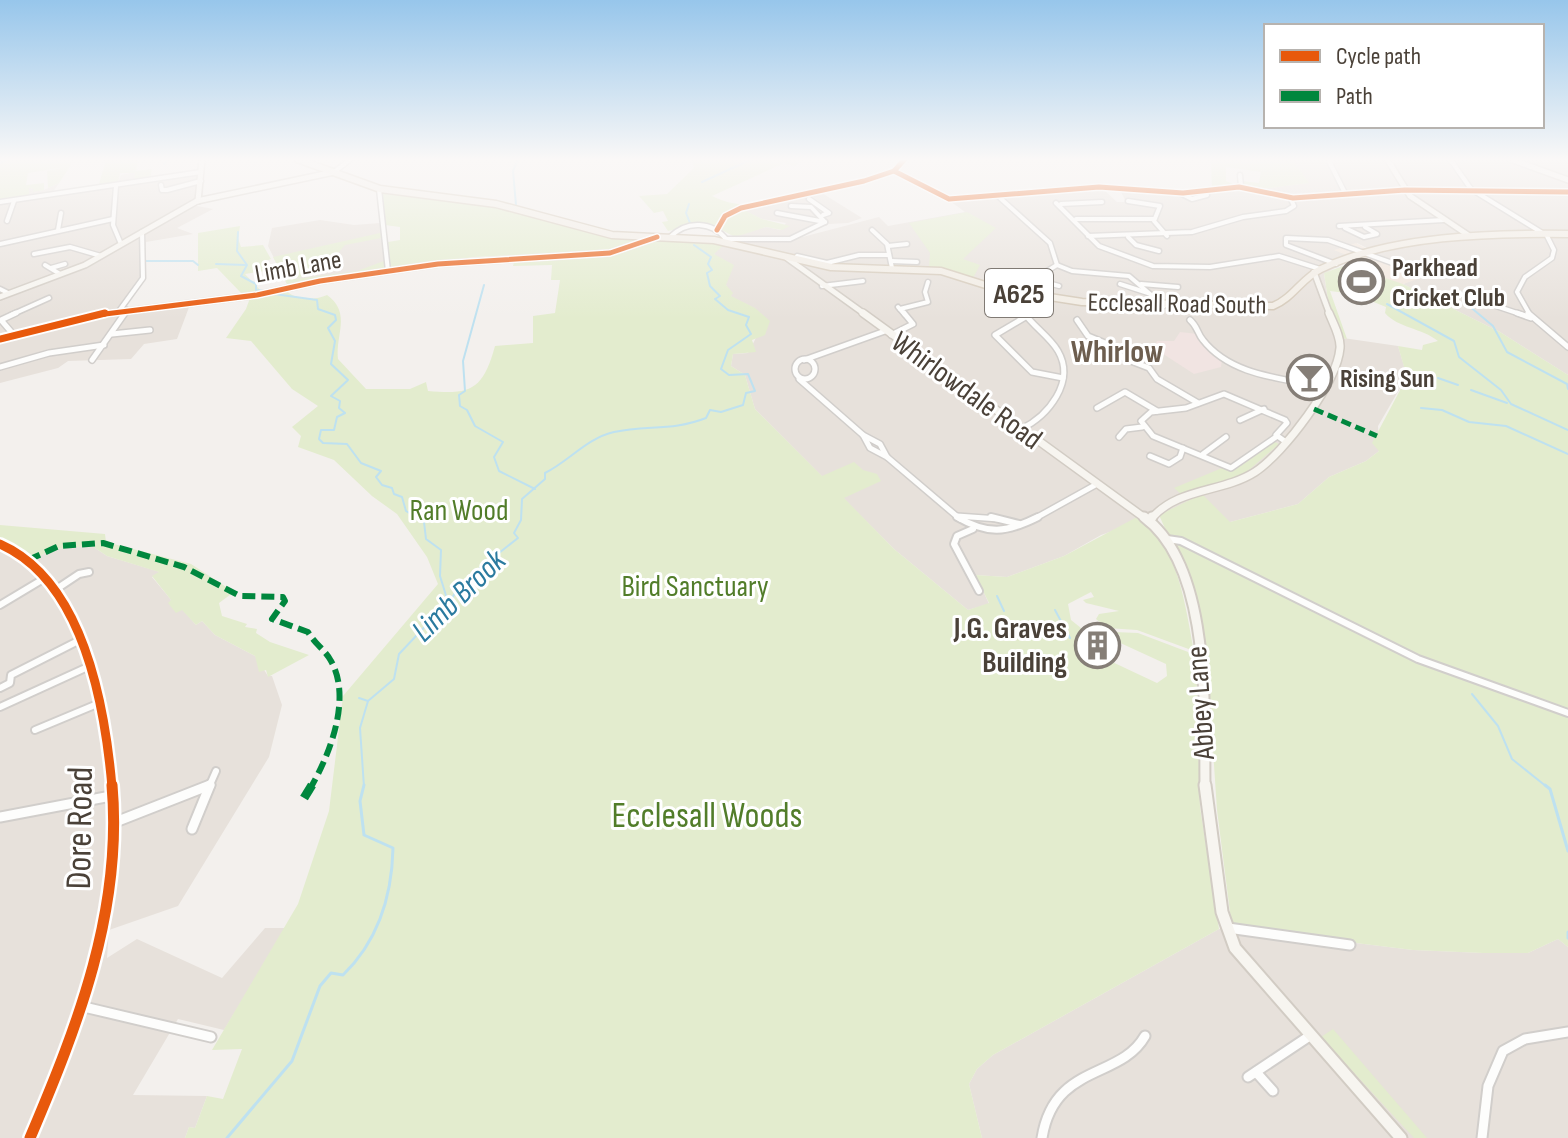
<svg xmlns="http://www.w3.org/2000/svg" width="1568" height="1138" viewBox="0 0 1568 1138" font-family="'Sofia Sans Condensed',sans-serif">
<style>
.residential{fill:#e7e1db}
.commercial{fill:#f2e7dd}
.medical{fill:#f1e4e2}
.green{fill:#e3ecce}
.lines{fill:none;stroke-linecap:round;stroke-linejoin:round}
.stream-far1{stroke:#bee1f0;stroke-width:2}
.stream{stroke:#bee1f0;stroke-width:3}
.street-far3-casing{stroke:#d1cecb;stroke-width:7}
.street-far2-casing{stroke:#d1cecb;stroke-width:8}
.street-far1-casing{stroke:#d1cecb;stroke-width:10}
.street-casing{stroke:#d1cecb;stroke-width:13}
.secondary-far3-casing{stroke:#d2ccc4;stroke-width:8}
.secondary-far2-casing{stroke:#d2ccc4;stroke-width:10}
.secondary-far1-casing{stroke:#d2ccc4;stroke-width:13}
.secondary-casing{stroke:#d2ccc4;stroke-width:15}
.primary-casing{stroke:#d5caba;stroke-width:9}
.street-far3{stroke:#fdfdfc;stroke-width:4}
.street-far2{stroke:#fdfdfc;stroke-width:5}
.street-far1{stroke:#fdfdfc;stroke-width:6}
.street{stroke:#fdfdfc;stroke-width:9}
.secondary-far3{stroke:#f7f5f0;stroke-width:5}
.secondary-far2{stroke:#f7f5f0;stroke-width:7}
.secondary-far1{stroke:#f7f5f0;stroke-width:9}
.secondary{stroke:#f7f5f0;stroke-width:11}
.primary{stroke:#f2ede5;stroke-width:6}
.quiet-far2{stroke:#00873e;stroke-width:5;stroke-dasharray:10 5;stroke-linecap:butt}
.quiet-far1{stroke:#00873e;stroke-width:6;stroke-dasharray:13 6;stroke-linecap:butt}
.quiet{stroke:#00873e;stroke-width:9;stroke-dasharray:17 9;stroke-linecap:butt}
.cycleway-far3-casing{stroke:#fff;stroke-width:8}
.cycleway-far2-casing{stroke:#fff;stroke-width:11}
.cycleway-far1-casing{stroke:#fff;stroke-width:14}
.cycleway-casing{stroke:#fff;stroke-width:16}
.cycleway-far3{stroke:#e8590c;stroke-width:5}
.cycleway-far2{stroke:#e8590c;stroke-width:7}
.cycleway-far1{stroke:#e8590c;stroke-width:9}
.cycleway{stroke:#e8590c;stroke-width:11}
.labels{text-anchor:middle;stroke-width:6;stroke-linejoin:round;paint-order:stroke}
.far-street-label{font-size:26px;fill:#4a4138;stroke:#fff}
.far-poi-label{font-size:26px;font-weight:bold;fill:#4a4138;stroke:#fff;text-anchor:start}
.shield{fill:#fff;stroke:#807a74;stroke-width:2}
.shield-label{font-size:28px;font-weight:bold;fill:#4a4138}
.street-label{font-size:30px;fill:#4a4138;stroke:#fff}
.park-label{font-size:30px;fill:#527d2a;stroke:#fff}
.poi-label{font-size:30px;font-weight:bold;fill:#4a4138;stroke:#fff;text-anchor:end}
.far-district-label{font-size:32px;font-weight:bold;fill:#6d5e4f;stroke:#fff}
.water-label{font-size:32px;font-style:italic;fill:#2a7a9f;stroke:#fff}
.near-park-label{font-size:36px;fill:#527d2a;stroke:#fff}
.near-street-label{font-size:36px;fill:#4a4138;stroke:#fff}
</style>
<rect width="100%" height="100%" fill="#f3f0ed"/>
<!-- residential -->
<g class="residential">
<path d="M1297,159H1568V375L1500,332L1403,284L1422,276L1357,243L1354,258L1324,274L1328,300L1343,338L1398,346L1407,376L1378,426L1379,451L1366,461L1329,477L1298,504L1230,522L1159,515L1101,535L1064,556L1007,577L976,575L989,604L968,610L894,549L755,409L745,375L731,366L733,354L748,353L766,319L732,298L726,285V261L716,258L714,253L731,237L766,227L781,230L786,223L762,219L740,209L817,190L862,218L848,223L829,224L791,240L879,217L888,226L965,212L950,201L956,200L1102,188L1117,202H1126L1119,188L1176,193L1247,187L1262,189L1308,183L1293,161Z"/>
<path d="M204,171L203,198L192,205L213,209L177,228L193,234L146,242L145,280L121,311L191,302L177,339L144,344L131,359L68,361L58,368L0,383V204L42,199L29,195V188L44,190L59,183L51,195L118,183L121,175L136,172L135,182Z"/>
<path d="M320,220L354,225L380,223L385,270L288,286L268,246L272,228Z"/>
<path d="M92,546L107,556L160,572L152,577L172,601L176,612L182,609L196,625L202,621L215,635L255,656L268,676H272L282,705L269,757L178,906L109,930L107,958L137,939L222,978L265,928H286L224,1030L178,1019L133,1095L207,1096L195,1128L189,1127L185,1138H0V550L24,563L55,549Z"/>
<path d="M1232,928L1413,950L1483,953H1528L1558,939L1568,947V1138H982L969,1084L977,1069L993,1055L1219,929Z"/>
</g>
<!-- commercial -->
<path class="commercial" d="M1356,243L1402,268L1424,277L1403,284L1394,283L1340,262L1353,258L1334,250Z"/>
<!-- medical -->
<path class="medical" d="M1180,332L1198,334L1222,359L1221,367L1194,374L1154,348L1157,341H1174Z"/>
<!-- green -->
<g class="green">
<path d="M0,159H70L71,165L59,183L48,188L47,171L66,167L28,173L26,185L44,183V190L33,192L34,189L29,188V195H42L0,204Z"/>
<path d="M106,159H138L136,171L152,169L150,180L134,181L135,173H120L118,183L98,188Z"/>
<path d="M692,159H804L795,166L784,163L712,196C740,210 764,205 792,193L778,201L742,209L762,219L790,226L782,230L766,227L735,237L708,223L668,231L662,222L668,221L663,211L654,213L639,196L667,194L694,168Z"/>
<path d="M1297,159L1294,162L1309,183L1263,189L1244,186L1242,181L1259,183L1261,172L1226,167V181L1238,186L1212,189L1211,159Z"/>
<path d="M385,192L492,205L583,230L649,239L622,250L474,257L390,270L388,242L400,240V227L385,225L382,194Z"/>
<path d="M967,212L996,228L963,259L980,265L973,278L944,268H929L930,253L909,223Z"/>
<path d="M240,226L238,238L241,247L263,245L271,259L263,262L265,271L245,274L262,292L243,295L217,268L198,271V233Z"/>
<path d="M380,233L381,238L345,245L338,253L308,263L340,258L342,268L297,278L293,267L289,268L296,279L357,271L384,261L385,270L288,286L273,257Z"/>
<path d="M653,240L726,243L714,254L734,265L726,285L733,293L731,296L755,308L770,321L765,335L752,340L756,352L733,354L731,366L745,375L755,409L822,476L854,462L863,470L877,474L881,481L844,498L894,549L968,610L989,603L975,575L1007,577L1064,556L1137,517C1179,544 1185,606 1194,651L1137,630L1107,628L1096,619L1099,614L1119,611L1086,603L1083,600L1094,597L1091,592L1068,604L1071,620L1081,628L1074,644L1157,683L1167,676L1166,664L1116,641L1120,635L1114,632L1138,633L1196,655L1200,807L1219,929L993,1055L977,1069L969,1084L982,1138H185L189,1127L195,1128L207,1096L223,1099L242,1049L212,1050L298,904L329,811L343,696L438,584L427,557L397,514L372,496L334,460L298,447L301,436L292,427L318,406L292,389L251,341L226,338L246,309L250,298L284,289C294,300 314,301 327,295C352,313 335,335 338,359L366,389H410L426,382L428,391C471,395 483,390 495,346L533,343V316L555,313L560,280H551L552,265L513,266L515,258L616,254Z"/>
<path d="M1346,265L1403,284L1500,332L1568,375V947L1558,939L1528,953H1483L1413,950L1232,928L1217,810L1207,659L1196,598L1159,515L1202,494L1230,522L1298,504L1329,477L1366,461L1379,451L1372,443L1407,377L1398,346L1422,350L1423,345L1438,341C1422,328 1398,328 1385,313L1386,307L1354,294L1330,291L1347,339L1343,338L1328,300L1324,273Z"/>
<path d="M1273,441L1279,444L1242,476L1181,494L1174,488L1222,468L1241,466Z"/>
<path d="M0,525L105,534L106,542L191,564L234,592L219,603L222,616L247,624L245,627L257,629L256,633L270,642L309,655L268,677L266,670L259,672L255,656L215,635L202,621L196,625L182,610L176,613L168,603L171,600L152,576L159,572L107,556L92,546L55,549L33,559L17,546L0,540Z"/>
<path d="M1333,1029L1427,1138H1414L1321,1037Z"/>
</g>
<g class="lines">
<!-- stream-far1 -->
<g class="stream-far1">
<path d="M0,163L8,159"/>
<path d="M164,164L166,161"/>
<path d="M702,182L752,159"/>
<path d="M689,204L686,213L690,223"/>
<path d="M516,205L513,171L518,159"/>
<path d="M238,232L237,251L247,265L241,276L256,284V290L265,291"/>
<path d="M146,261H193L198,265"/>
<path d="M216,264L246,265"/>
<path d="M484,285L463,361L465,391L459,395L460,406L467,410L475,426L503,442L494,457L499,471L535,489"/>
<path d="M274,294L317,300L318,309L335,315L336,320L328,328L335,341L331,364L348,380L331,396L340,401L339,408L345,413L337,417L334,430H321L319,439L323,443L347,444L361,463L381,471L376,477L382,485L392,488L394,494L402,497L406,511L424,522L426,539L441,550L440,576L448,602"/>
<path d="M1387,304L1454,341L1459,357L1501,390L1511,404L1568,430"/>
<path d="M1468,305L1493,326L1507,352L1567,384L1568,389"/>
<path d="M1438,378L1458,385"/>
<path d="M1471,390L1507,403"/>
<path d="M1421,408L1442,410L1469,422L1506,426L1568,454"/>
<path d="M997,596L1004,611"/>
<path d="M1055,610L1070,638"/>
<path d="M1472,694L1498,726L1512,759L1547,787"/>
<path d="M359,698L368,701"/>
<path d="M364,787L360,728L368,701L394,679L399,654L452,598L461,583L518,538L514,533L521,520L522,499L545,479V473C568,462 587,438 614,432C647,425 673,431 706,418L710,410L721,412L743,405L746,393L755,391L748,374L729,375L721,369L728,350L751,334L746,325L749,317L728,310L715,299L720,296L710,286L707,273L712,270L708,264L711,257L694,245"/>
</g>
<!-- stream -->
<g class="stream">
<path d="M1545,785L1550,789L1568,851"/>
<path d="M1568,932V938"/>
<path d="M227,1138L292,1061L320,986L331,973L343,975C378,941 392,896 393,848L364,835L360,801L364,785"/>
</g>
<defs>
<g id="street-far3">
<path d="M1328,159L1345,193"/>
<path d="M1450,159L1471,189L1544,234"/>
<path d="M894,171L949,199L1099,187L1183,193L1239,187L1293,198L1405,190L1568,192"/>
<path d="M334,172L351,159"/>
<path d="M1240,175L1241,187"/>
<path d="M161,185L162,190H167L201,181"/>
<path d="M116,186L113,225L121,244"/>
<path d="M379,189L388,271"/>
<path d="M1180,193L1192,199L1207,195"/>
<path d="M999,197L1050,243L1057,265L1072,271L1129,276L1164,306"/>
<path d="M809,199L829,213L823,215"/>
<path d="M1128,201L1160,206L1154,221L1167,236"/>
<path d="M0,202L201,172"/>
<path d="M1056,203L1099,246L1153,266L1210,267L1279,256L1320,269"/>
<path d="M1061,204L1102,202"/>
<path d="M777,213L825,222"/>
<path d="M1076,219H1154"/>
<path d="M7,221L14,201"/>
<path d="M1339,226L1444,220"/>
<path d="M1345,228L1364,237L1377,234L1365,227"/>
<path d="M58,230L61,213"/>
<path d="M872,230L887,244L892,268"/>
<path d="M1088,236L1192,232L1243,217L1286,211L1294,206L1290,197"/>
<path d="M670,237C687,220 712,221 727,240"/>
<path d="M1128,237L1136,245L1159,251"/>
<path d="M727,239H790L825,222L811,207L791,206"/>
<path d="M0,244L113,219"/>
<path d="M888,246L907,244"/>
<path d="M34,254L70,247L101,256"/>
<path d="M797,256L827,263L859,255H889"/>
<path d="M891,261L917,262"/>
<path d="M1336,264L1286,245V238L1328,240L1398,265"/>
<path d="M45,265L60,274"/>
<path d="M51,268L65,264"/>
<path d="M1034,279L1059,286"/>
<path d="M1120,284L1148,293"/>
<path d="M1141,284L1178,287"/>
<path d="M822,286L863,281"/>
<path d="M0,289L8,293"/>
<path d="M1457,293L1523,315"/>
<path d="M898,307L905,315"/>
<path d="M900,309L928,302L925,292L928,282"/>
<path d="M119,311L143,278L142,232"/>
<path d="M11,315L49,298"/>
<path d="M123,315L127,310"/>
<path d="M1025,315L1018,296L1034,279L1057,265"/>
<path d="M1530,315L1517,292L1525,277L1552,258L1554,250L1546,234"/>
</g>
<g id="street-far2">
<path d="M1517,313L1531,318"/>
<path d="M1528,313L1568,347"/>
<path d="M1027,316L995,335L1032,372L1063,378"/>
<path d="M1077,320L1088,336L1110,345L1123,358L1149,368L1157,379L1198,403"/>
<path d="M1190,320C1198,327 1197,333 1203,340C1231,376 1282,378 1323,387"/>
<path d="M13,334L1,320L16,313"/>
<path d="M112,334L150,330"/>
<path d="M891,335L913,324L904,313"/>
<circle cx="805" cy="369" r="10"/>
<path d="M92,360L125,313"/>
<path d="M804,360L885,331"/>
<path d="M0,367L49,353L104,345"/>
<path d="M799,379L863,435"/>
<path d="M1097,408L1125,392L1157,411"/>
<path d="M1240,420L1264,409"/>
<path d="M1021,429C1048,416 1076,382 1058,351C1050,337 1034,327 1024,313"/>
<path d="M863,435L880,444L887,457L870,448Z"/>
<path d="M1119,437L1126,429L1142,427"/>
<path d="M1276,437L1231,468L1153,436L1141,421L1151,412L1186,408L1224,394L1285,420L1287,423L1276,435L1286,442"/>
<path d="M1203,454L1226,437"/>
<path d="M1150,456L1169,464L1180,457L1183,448"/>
<path d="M887,457L960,519"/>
<path d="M957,516L999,519"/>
<path d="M1034,519L1097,484"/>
</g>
<g id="street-far1">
<path d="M957,517C988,535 1006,533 1038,517"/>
<path d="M991,517L1019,524"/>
<path d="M973,529L957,536L954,544L979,591"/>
<path d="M1167,539L1181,541L1418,659L1568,713"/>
<path d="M55,590L79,574L89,572"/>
<path d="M0,605L45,578"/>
<path d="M0,688L10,683L11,675L82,639"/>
<path d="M0,707L92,665"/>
<path d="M35,730L102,702"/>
<path d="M205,787L210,785"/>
<path d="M209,787L216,771"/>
</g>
<g id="street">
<path d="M0,817L111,796"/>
<path d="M113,823L210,785"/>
<path d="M192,829L210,785"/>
<path d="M1228,928L1350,945"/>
<path d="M84,1007L211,1037"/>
<path d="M1256,1072L1273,1091"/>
<path d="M1248,1077L1311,1035"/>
<path d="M1042,1138C1054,1063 1120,1080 1145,1036"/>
<path d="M1482,1138L1488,1086L1503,1051L1525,1039L1568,1032"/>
</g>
<g id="secondary-far3">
<path d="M1387,159L1410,196L1468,235"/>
<path d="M1510,159L1568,180"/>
<path d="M198,201L202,159"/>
<path d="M787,258L866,315"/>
<path d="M1314,272L1330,315"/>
<path d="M0,297L85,265L197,201L334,172"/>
<path d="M97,315L257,295L320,281L438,264L610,253L657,237"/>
</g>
<g id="secondary-far2">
<path d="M863,313L1146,519"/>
<path d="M0,339L105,313"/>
<path d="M1151,519C1178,487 1222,493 1255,472C1284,453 1337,383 1340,348C1341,337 1333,323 1329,313"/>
</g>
<g id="secondary-far1">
<path d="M1144,517C1212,567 1204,711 1205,787"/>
<path d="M1149,521L1152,517"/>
<path d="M0,544C84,581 105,706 112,787"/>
</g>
<g id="secondary">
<path d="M1205,785L1222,912L1235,948L1401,1138"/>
<path d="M30,1138C78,1025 123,910 112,785"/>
</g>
<path id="primary" d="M297,159L380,189L496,204L612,235L714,240L831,267L941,271L998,289L1082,302L1273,306C1293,298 1302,278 1321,269C1391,235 1492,233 1568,234"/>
</defs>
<!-- street-far3 casing -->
<use href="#street-far3" class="street-far3-casing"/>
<!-- street-far2 casing -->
<use href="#street-far2" class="street-far2-casing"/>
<!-- street-far1 casing -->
<use href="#street-far1" class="street-far1-casing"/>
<!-- street casing -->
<use href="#street" class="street-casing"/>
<!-- secondary-far3 casing -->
<use href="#secondary-far3" class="secondary-far3-casing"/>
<!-- secondary-far2 casing -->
<use href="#secondary-far2" class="secondary-far2-casing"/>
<!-- secondary-far1 casing -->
<use href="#secondary-far1" class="secondary-far1-casing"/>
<!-- secondary casing -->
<use href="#secondary" class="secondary-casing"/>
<!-- primary casing -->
<use href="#primary" class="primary-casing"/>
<!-- street-far3 -->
<use href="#street-far3" class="street-far3"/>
<!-- street-far2 -->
<use href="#street-far2" class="street-far2"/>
<!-- street-far1 -->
<use href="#street-far1" class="street-far1"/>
<!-- street -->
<use href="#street" class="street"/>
<!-- secondary-far3 -->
<use href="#secondary-far3" class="secondary-far3"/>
<!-- secondary-far2 -->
<use href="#secondary-far2" class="secondary-far2"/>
<!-- secondary-far1 -->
<use href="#secondary-far1" class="secondary-far1"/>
<!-- secondary -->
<use href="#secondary" class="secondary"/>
<!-- primary -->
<use href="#primary" class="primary"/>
<!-- quiet-far2 -->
<path class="quiet-far2" d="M1314,409L1377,436"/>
<!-- quiet-far1 -->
<path class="quiet-far1" d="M28,560L59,546L103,543L184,567L240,596L283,597L285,601L272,619L308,632C315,644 326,651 331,661C352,698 330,754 311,787"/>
<!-- quiet -->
<path class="quiet" d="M304,798L312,785"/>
<defs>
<g id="cycleway-far3">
<path d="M894,171L949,199L1099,187L1183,193L1239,187L1293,198L1405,190L1568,192"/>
<path d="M717,230L725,216L741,208L864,181L894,171L905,159"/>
<path d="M97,315L257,295L320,281L438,264L610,253L657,237"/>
</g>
<path id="cycleway-far2" d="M0,339L105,313"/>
<path id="cycleway-far1" d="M0,544C84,581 105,706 112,787"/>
<path id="cycleway" d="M30,1138C78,1025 123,910 112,785"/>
</defs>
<!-- cycleway-far3 casing -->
<use href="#cycleway-far3" class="cycleway-far3-casing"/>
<!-- cycleway-far2 casing -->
<use href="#cycleway-far2" class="cycleway-far2-casing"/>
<!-- cycleway-far1 casing -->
<use href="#cycleway-far1" class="cycleway-far1-casing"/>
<!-- cycleway casing -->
<use href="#cycleway" class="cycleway-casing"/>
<!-- cycleway-far3 -->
<use href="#cycleway-far3" class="cycleway-far3"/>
<!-- cycleway-far2 -->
<use href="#cycleway-far2" class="cycleway-far2"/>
<!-- cycleway-far1 -->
<use href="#cycleway-far1" class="cycleway-far1"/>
<!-- cycleway -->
<use href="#cycleway" class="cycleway"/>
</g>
<!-- sky -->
<linearGradient id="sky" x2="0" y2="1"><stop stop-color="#97c6eb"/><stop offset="0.5" stop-color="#faf8f7"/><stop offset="1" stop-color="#faf8f7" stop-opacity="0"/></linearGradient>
<rect width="1568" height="319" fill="url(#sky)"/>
<!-- icons -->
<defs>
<symbol id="stadium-ring" viewBox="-11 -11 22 22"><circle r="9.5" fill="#fff" stroke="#857e77" stroke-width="1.5"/><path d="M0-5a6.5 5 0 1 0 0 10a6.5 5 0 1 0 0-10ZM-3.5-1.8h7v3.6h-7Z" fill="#857e77"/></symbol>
<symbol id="bar-ring" viewBox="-11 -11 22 22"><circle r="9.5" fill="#fff" stroke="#857e77" stroke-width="1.5"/><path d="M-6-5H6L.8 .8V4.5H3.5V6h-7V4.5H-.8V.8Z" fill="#857e77"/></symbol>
<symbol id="building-ring" viewBox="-11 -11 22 22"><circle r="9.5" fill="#fff" stroke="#857e77" stroke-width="1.5"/><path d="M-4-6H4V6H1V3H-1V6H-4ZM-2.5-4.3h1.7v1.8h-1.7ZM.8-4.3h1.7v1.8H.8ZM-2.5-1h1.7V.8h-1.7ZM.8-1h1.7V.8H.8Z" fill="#857e77"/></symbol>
</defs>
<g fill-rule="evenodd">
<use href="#stadium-ring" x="1336" y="256" width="51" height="51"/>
<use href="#bar-ring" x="1284" y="352" width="51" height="51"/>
<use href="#building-ring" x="1072" y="620" width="51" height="51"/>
</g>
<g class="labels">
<!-- far-street labels -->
<g class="far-street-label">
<text transform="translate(298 266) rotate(-10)" y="9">Limb Lane</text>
<text transform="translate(1177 303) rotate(1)" y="9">Ecclesall Road South</text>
</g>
<!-- far-poi labels -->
<g class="far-poi-label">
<text x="1392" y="276">Parkhead<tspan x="1392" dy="30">Cricket Club</tspan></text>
<text x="1340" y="387">Rising Sun</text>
</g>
<!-- shield labels -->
<rect class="shield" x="985" y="269" width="68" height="48" rx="6"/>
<g class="shield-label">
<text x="1019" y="303">A625</text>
</g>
<!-- street labels -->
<g class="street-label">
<text transform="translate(967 390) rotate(36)" y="10">Whirlowdale Road</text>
<text transform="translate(1200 703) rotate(-94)" y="10">Abbey Lane</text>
</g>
<!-- park labels -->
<g class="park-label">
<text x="459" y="520">Ran Wood</text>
<text x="695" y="596">Bird Sanctuary</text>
</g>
<!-- poi labels -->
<g class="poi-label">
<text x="1067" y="638">J.G. Graves<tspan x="1067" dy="34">Building</tspan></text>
</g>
<!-- far-district labels -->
<g class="far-district-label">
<text x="1117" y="362">Whirlow</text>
</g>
<!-- water labels -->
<g class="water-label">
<text transform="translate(458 595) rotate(-44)" y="11">Limb Brook</text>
</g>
<!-- near-park labels -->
<g class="near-park-label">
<text x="707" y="827">Ecclesall Woods</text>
</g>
<!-- near-street labels -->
<g class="near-street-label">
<text transform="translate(78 828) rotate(-89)" y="13">Dore Road</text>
</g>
</g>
<!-- legend -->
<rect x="1264" y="24" width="280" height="104" fill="#ffffff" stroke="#b7b3af" stroke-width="2"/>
<rect x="1280" y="50" width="40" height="12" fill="#e8590c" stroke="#b7b3af" stroke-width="2"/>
<text x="1336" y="64" font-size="24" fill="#4a4138">Cycle path</text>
<rect x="1280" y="90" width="40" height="12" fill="#00873e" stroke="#b7b3af" stroke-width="2"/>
<text x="1336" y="104" font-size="24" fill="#4a4138">Path</text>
</svg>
